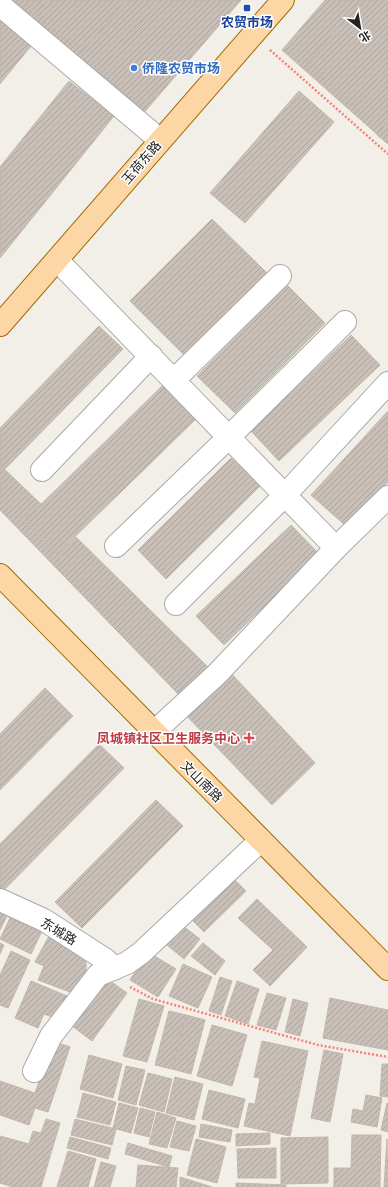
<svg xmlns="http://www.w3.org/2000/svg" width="388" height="1187" viewBox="0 0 388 1187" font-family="'Asap Condensed','Noto Sans SC',sans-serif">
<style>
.building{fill:url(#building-hatch);stroke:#c4b6ab}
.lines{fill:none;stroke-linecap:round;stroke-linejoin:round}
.minor-casing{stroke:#a9a9a9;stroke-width:24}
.major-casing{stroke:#a06b00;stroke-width:24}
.path{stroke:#fa8072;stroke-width:2.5;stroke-dasharray:2 2;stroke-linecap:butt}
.minor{stroke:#fff;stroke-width:22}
.major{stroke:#fcd6a4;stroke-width:22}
.transit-dot{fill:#1a4fb4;stroke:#fff;stroke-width:1.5}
.shop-dot{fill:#3f7fe0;stroke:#fff;stroke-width:1.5}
.health-dot{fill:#e0444e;stroke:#fff;stroke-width:1.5}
.labels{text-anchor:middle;stroke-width:3;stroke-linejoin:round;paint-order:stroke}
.transit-label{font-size:13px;font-weight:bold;fill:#164399;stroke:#fff}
.shop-label{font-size:13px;font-weight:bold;fill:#366cbe;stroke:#fff;text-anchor:start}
.street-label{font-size:13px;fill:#222;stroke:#fff}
.health-label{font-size:13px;font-weight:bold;fill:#be3a42;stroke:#fff;text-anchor:end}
</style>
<defs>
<pattern id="building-hatch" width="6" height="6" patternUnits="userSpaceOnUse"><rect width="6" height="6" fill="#c7bfb8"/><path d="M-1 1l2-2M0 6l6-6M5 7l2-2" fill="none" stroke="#aba49e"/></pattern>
</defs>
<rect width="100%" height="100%" fill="#f2efe9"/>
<!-- building -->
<g class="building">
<path d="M6,0H241L141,116Z"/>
<path d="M48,0H126L81,53L36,15Z"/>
<path d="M161,0H239L144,110L99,72Z"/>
<path d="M325,0H388V144L282,50Z"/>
<path d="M362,0H388V67L354,106L306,64Z"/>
<path d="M0,13L35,41L0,84Z"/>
<path d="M69,81L114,116L0,258V167Z"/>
<path d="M299,91L334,122L245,223L210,193Z"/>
<path d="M388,122V144L377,135Z"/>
<path d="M212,219L268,274L185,356L130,301Z"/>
<path d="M287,285L325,323L235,413L197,376Z"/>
<path d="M99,326L123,349L5,469L0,465V428Z"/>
<path d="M351,335L380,365L279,461L251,431Z"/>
<path d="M162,386L195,420L57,554L24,521Z"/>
<path d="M388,411V482L347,527L311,495Z"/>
<path d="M231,458L260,486L166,579L138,550Z"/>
<path d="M0,465L41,504L24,521L57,554L76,537L212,671L181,697L0,510Z"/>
<path d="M291,525L319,554L224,645L196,616Z"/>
<path d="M229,671L315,763L272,805L183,712Z"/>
<path d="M45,688L73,716L0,790V734Z"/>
<path d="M99,744L124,768L3,891L0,888V844Z"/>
<path d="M156,800L183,826L82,928L55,902Z"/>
<path d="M230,875L246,891L204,932L188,916Z"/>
<path d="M257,899L307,947L270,986L253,970L273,950L238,918Z"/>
<path d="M0,910L8,914L0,930Z"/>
<path d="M11,916L42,931L31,954L0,939Z"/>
<path d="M178,922L200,939L184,959L162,941Z"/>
<path d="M49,936L71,945L81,953L86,961V975L78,995L38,980L44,966L35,962Z"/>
<path d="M0,943L4,945L0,954Z"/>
<path d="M203,943L225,961L215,975L191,956Z"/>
<path d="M11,951L30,960L8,1008L0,1005V975Z"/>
<path d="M148,952L176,969L158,997L130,980Z"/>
<path d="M183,964L212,977L198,1008L169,996Z"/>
<path d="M220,977L232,981L221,1015L209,1011Z"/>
<path d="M106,978L127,993L92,1041L72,1026Z"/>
<path d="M31,981L67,996L57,1019L44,1014L38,1028L15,1018Z"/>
<path d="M237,981L259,989L248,1024L225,1016Z"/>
<path d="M267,993L286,998L276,1030L257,1025Z"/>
<path d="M330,998L388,1010V1050L323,1038Z"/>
<path d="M139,999L164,1006L147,1062L123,1056Z"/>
<path d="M293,999L308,1003L300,1036L285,1032Z"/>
<path d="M169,1011L186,1015L172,1069L155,1065Z"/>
<path d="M186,1015L205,1020L191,1074L172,1069Z"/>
<path d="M212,1025L247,1035L232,1086L197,1076Z"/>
<path d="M53,1041L70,1047L48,1112L35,1108L29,1125L0,1115V1081L35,1093Z"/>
<path d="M262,1041L308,1051L290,1136L244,1126L249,1103L255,1104L260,1078L254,1077Z"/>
<path d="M324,1050L343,1054L330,1122L311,1118Z"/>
<path d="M89,1055L122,1064L113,1098L80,1089Z"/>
<path d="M382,1064H388V1097L380,1096Z"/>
<path d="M126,1066L145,1070L136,1105L118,1100Z"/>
<path d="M148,1073L172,1079L164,1112L139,1105Z"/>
<path d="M175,1077L203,1084L194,1120L166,1113Z"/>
<path d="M209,1090L245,1099L238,1128L202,1119Z"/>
<path d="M83,1093L116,1102L110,1125L77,1117Z"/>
<path d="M366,1095L382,1098L377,1127L351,1122L353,1109L363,1111Z"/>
<path d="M119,1103L138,1108L131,1133L113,1128Z"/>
<path d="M387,1103H388V1132L381,1130Z"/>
<path d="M140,1108L155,1112L149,1137L134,1133Z"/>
<path d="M157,1112L176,1118L167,1148L149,1144Z"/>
<path d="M46,1119L60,1123L41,1187H13L0,1183V1136L29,1144L33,1131L41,1133Z"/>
<path d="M75,1119L116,1129L112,1145L71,1135Z"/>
<path d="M177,1121L196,1126L189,1151L170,1147Z"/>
<path d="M201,1124L232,1130L230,1142L199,1137Z"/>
<path d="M270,1133V1144L236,1146V1134Z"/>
<path d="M352,1135H381L380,1187H334V1168H351Z"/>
<path d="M70,1137L111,1148L108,1159L67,1148Z"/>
<path d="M328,1137V1183L281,1184V1138Z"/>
<path d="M196,1139L226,1147L217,1183L187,1175Z"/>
<path d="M387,1139L388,1187H384Z"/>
<path d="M128,1143L172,1156L169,1167L125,1154Z"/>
<path d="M276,1148V1178H238L237,1149Z"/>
<path d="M68,1151L96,1159L88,1187H57Z"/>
<path d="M101,1162L116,1166L110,1187H94Z"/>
<path d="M138,1165L178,1168L176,1187H136Z"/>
<path d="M180,1177L212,1187H180Z"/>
<path d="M236,1183L286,1185V1187H236Z"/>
</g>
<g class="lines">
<defs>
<g id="minor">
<path d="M0,5L160,140"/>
<path d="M57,260L336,548"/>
<path d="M174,380L280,276"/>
<path d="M42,470L151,356"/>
<path d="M116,546L229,437L345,322"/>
<path d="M176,604L285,495L388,383"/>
<path d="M154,732L217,674L336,548L388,497"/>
<path d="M0,900L44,920L106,960L114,969"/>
<path d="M34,1071L51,1036L98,975L127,963L141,953L261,840"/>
</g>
<g id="major">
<path d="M0,325L283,0"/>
<path d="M0,575L388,969"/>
</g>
</defs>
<!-- minor casing -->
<use href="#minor" class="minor-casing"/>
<!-- major casing -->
<use href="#major" class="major-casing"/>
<!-- path -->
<g class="path">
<path d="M270,50L388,154"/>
<path d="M130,987L153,999L318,1045L388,1057"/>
</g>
<!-- minor -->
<use href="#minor" class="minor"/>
<!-- major -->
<use href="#major" class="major"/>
</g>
<!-- markers -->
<rect class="transit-dot" x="243" y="4" width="8" height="8" rx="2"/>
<circle class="shop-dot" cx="134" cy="68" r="4"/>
<path class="health-dot" d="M247 732h4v4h4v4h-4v4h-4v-4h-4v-4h4z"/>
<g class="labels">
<!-- transit labels -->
<g class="transit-label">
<text x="247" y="27">农贸市场</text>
</g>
<!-- shop labels -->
<g class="shop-label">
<text x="142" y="73">侨隆农贸市场</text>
</g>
<!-- street labels -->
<g class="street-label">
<text transform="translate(141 162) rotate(-49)" y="5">玉荷东路</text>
<text transform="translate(202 781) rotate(45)" y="5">文山南路</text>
<text transform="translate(59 931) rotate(31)" y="5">东城路</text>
</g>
<!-- health labels -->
<g class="health-label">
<text x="240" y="743">凤城镇社区卫生服务中心</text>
</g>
</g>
<!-- north arrow -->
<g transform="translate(360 28) rotate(149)" stroke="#ffffff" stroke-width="3" paint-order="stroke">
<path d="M0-3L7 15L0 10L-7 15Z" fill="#222222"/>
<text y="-6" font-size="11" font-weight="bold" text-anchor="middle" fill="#222222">北</text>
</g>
</svg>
